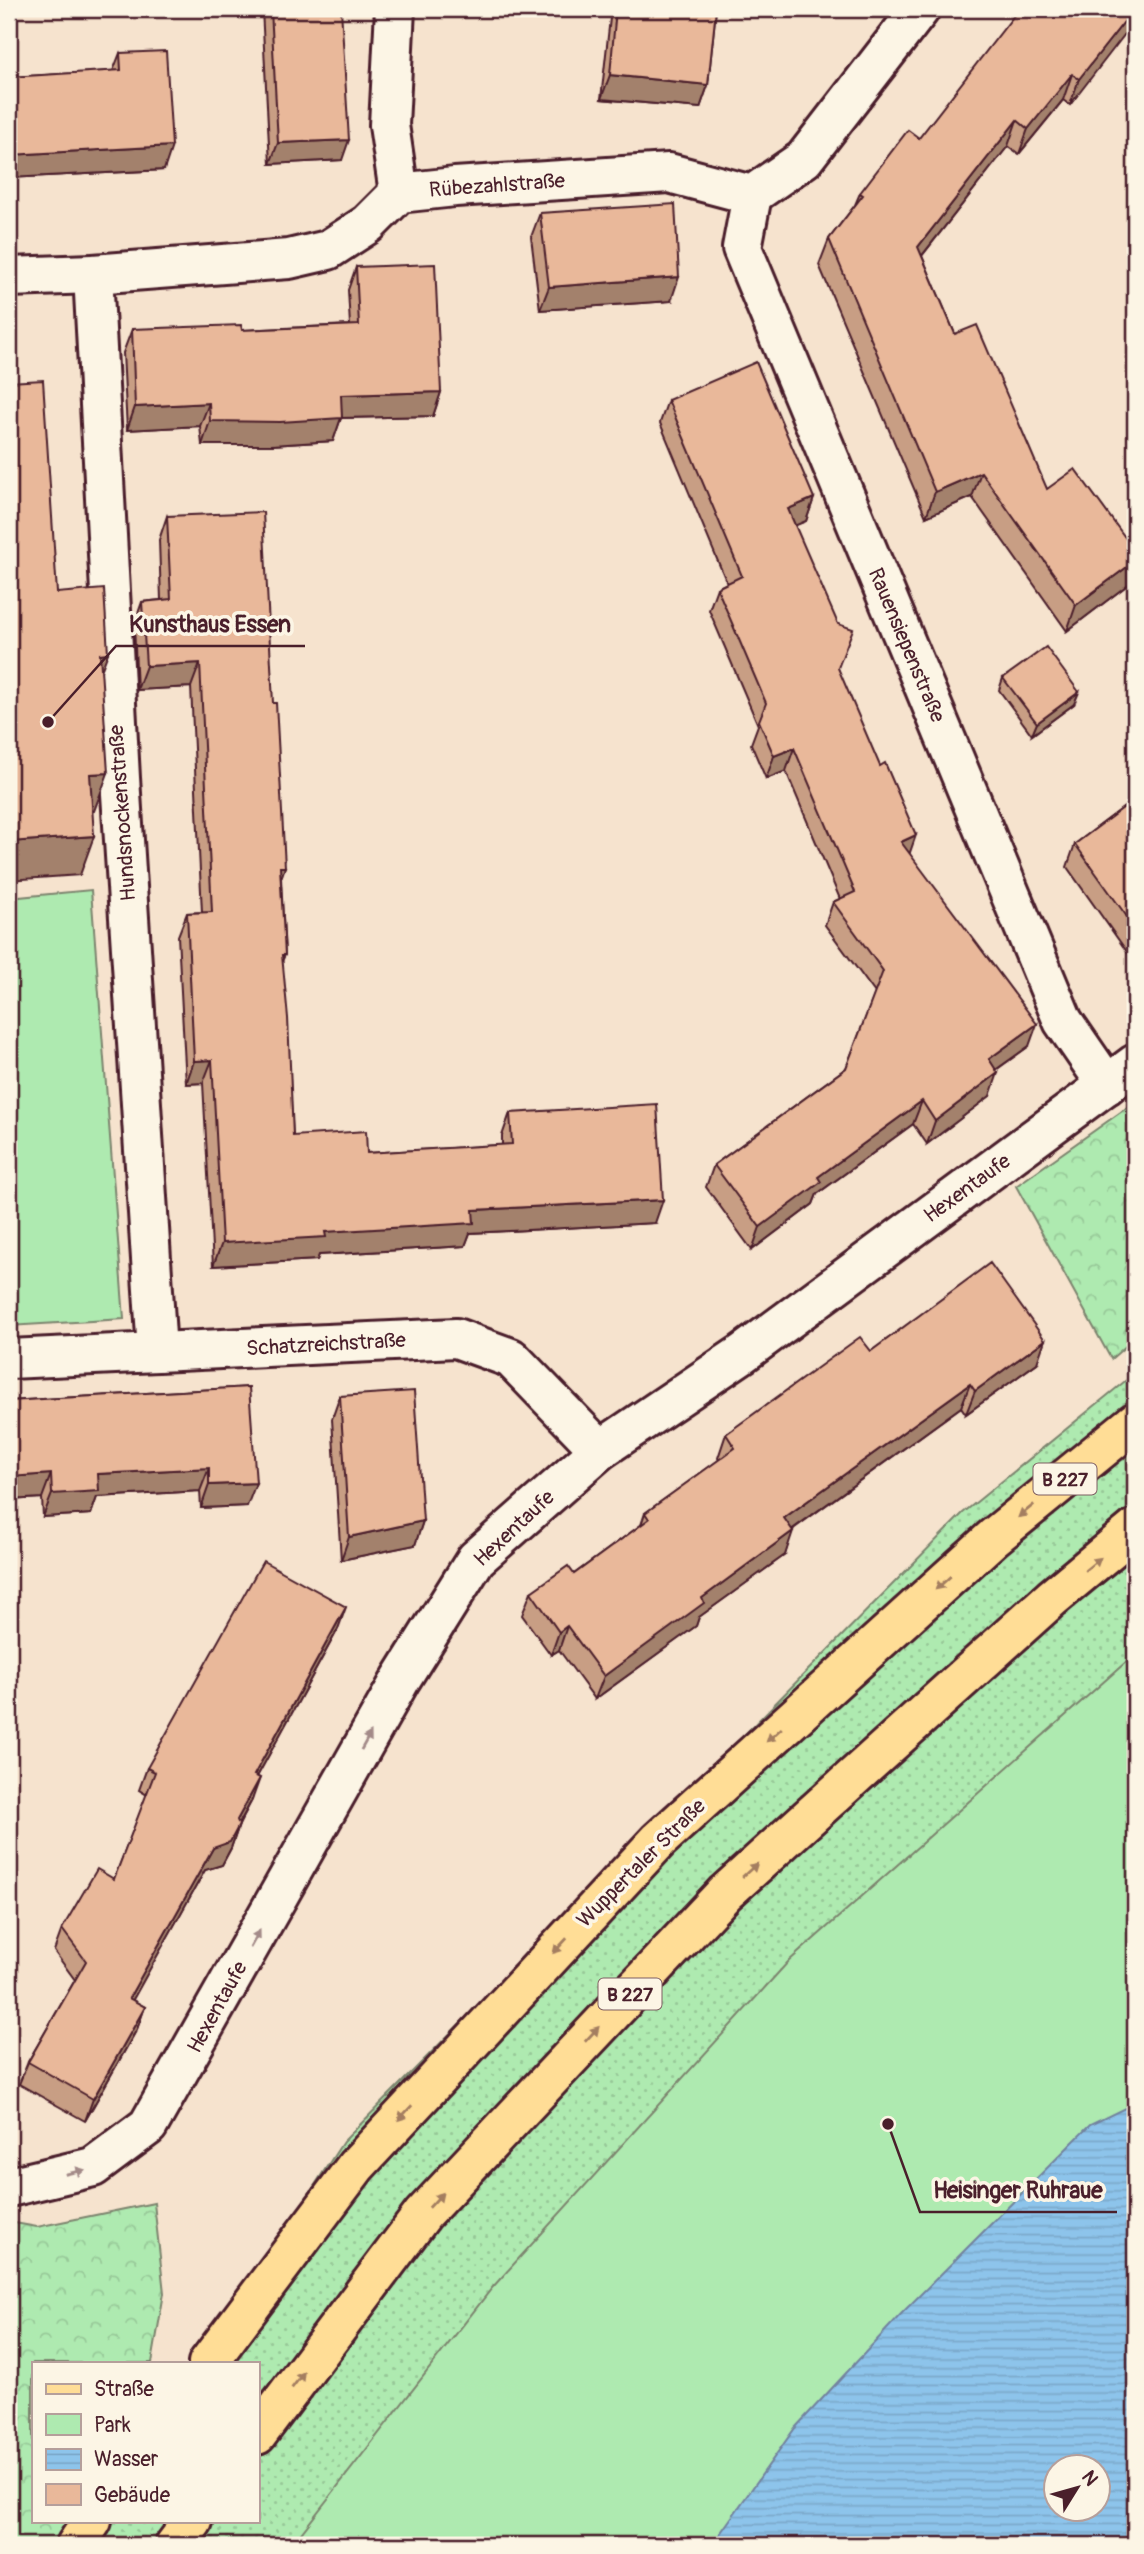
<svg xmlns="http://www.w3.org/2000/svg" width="1144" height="2554" viewBox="0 0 1144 2554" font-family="Pangolin,sans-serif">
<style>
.grass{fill:url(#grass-dots);stroke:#7c846e;stroke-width:2}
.forest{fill:url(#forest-crowns);stroke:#7c846e;stroke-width:2}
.park{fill:#aeeab0;stroke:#7c846e;stroke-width:2;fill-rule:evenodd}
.water{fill:url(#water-rules);stroke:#72829e;stroke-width:2;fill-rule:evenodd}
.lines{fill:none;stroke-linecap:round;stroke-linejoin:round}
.minor-casing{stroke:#4a1f2b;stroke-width:44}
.major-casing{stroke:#4a1f2b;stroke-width:44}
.minor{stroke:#fcf5e5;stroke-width:38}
.major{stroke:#ffdd96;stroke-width:38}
.wall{fill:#c89e84;stroke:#4a1f2b;stroke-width:2}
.shaded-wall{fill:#a3816c;stroke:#4a1f2b;stroke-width:2}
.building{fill:#e9b89a;stroke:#4a1f2b;stroke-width:2}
.oneway{fill:#a47e60}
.oneway2{fill:#a38a88}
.labels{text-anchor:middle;stroke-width:7;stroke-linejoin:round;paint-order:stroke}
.shield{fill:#fcf5e5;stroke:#7f5f63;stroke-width:2}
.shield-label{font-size:19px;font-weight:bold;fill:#4a1f2b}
.street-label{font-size:21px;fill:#4a1f2b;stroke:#fcf5e5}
.leader{fill:none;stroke:#4a1f2b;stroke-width:2.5}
.callout-dot{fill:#4a1f2b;stroke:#fcf5e5;stroke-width:2.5}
.callout-label{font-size:23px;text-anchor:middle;font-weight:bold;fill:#4a1f2b;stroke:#fcf5e5;stroke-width:7;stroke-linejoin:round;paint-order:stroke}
</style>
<defs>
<pattern id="grass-dots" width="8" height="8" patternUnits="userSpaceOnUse" patternTransform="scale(1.75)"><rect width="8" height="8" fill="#aeeab0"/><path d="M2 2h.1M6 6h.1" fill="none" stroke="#97c898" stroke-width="1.8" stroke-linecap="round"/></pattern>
<pattern id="forest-crowns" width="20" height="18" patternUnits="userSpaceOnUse" patternTransform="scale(1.75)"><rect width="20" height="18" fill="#aeeab0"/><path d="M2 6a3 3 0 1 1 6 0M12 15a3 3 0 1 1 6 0" fill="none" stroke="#97c898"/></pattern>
<pattern id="water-rules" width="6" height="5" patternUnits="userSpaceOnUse" patternTransform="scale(1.75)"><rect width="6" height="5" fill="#8dc4eb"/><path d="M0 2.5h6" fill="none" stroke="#7ba8ca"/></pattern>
</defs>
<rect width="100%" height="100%" fill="#f6e3ce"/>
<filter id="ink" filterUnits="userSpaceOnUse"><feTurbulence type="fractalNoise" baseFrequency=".0143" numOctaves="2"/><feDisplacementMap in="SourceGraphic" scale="14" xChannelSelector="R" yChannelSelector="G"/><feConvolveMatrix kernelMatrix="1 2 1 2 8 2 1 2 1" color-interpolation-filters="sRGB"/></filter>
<g filter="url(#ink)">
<!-- grass -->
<path class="grass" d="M1135,1373V1701L312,2545H81L97,2521H257V2363H199L343,2142L963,1513Z"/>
<!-- forest -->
<g class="forest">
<path d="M1135,1102V1338L1111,1359L1016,1186Z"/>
<path d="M154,2203L164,2293L152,2363H33V2521H87L71,2545H9V2222L37,2227Z"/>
</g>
<!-- park -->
<g class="park">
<path d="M91,890L124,1319L9,1326V898Z"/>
<path d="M1135,1654V2545H292L492,2288L789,1961ZM1056,2466H1098V2508H1056Z"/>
</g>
<!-- water -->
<path class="water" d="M1135,2103V2545H712L795,2428L902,2313L1090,2125ZM1056,2466H1098V2508H1056Z"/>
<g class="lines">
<defs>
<g id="minor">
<path d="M395,9L389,125L399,193"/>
<path d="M752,195L742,248L1063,1021L1107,1085"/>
<path d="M93,274L120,778L157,1352"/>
<path d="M9,277L93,274L289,259L328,250L368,224L399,193L455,187L669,173L752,195L804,159L920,9"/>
<path d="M9,1359L456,1338L511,1358L600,1450"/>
<path d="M9,2187L93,2167L148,2126L401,1679L476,1559L600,1450L742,1354L1135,1064"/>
</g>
<g id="major">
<path d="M208,2363L356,2166L659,1840L994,1537L1135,1422"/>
<path d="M257,2435L423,2214L725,1893L1052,1598L1135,1529"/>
<path d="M76,2545L92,2521"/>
<path d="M175,2545L193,2521"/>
</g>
</defs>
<!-- minor casing -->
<use href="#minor" class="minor-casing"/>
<!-- major casing -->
<use href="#major" class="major-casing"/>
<!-- minor -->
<use href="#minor" class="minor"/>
<!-- major -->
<use href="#major" class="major"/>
</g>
<!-- wall -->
<g class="wall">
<path d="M262,9H341L342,160L270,164Z"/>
<path d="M611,9H716L708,85L700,108L601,99Z"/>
<path d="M1135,9L1070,105L1063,100L1019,154L1008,146L922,256L955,334L1047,489L1130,583L1067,631L972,497L926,517L819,265L829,239L855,205L860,193L919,138Z"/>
<path d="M9,47L10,77L113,71L120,53L164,170L9,178Z"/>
<path d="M540,213L671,301L540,310L531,237Z"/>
<path d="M356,267L441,392L433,416L341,418L333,441L272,445H202L200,426L127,430L123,353L132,329L242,330L350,325L348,290Z"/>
<path d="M668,400L814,498L806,521L795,525L838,669L909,853L1029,1046L996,1070L990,1096L927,1144L913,1124L817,1194L813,1204L752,1250L706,1187L714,1165L846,1068L875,993L825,925L833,902L840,899L786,771L766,779L751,744L758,725L709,610L717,588L727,583L660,423Z"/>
<path d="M167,516L281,878L285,955L282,961L293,1136L367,1153L502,1145V1136L510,1113L655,1223L470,1233L465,1246L319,1255L317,1260L213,1266L203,1083L186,1084L178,936L187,913L202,912L191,687L137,690L134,625L142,602L161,600L159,540Z"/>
<path d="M1003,678L1074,704L1032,735L999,690Z"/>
<path d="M1135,799V963L1067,867L1075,844Z"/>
<path d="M871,1351L1037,1363L966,1414L961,1407L792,1530L785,1555L699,1617L696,1626L595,1699L559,1650L551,1655L522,1615L531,1592L574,1574L641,1525L645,1513L719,1460L718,1458L726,1434Z"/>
<path d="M249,1387L247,1506L201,1508L200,1491L97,1497L91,1514L43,1517L42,1498L9,1500V1401Z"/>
<path d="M340,1396L423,1521L415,1545L341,1560L332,1419Z"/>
<path d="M338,1629L257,1776L252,1800L239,1825L231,1848L222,1865L205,1870L132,2000L145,2007L137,2029L85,2121L19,2084L28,2062L75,1980L54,1951L62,1929L114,1879L147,1795L139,1790L147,1768Z"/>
</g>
<!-- shaded-wall -->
<g class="shaded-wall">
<path d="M9,9H24V11L9,12Z"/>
<path d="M1134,9H1135V21L1070,105L1079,79Z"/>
<path d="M1072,74L1063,100L1019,154L1028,129Z"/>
<path d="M610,75L708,85L700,108L601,99Z"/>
<path d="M1017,120L1008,146L909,272L918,247Z"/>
<path d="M349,140L342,160L270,164L278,143Z"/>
<path d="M172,146L164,170L9,178V155Z"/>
<path d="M679,277L671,301L540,310L549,287Z"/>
<path d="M441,392L433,416L341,418L333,441L272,445H202L210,421L341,395Z"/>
<path d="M209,403L200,426L127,430L135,407Z"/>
<path d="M981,472L972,497L926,517L935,492Z"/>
<path d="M814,498L806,521L780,532L788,509Z"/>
<path d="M1135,561V570L1130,583L1067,631L1076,605Z"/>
<path d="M108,653L93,692L100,654Z"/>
<path d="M200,663L191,687L137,690L146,666Z"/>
<path d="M1079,692L1074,704L1032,735L1037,723Z"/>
<path d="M794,748L786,771L766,779L774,756Z"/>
<path d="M108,773L94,811L76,813L90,774Z"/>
<path d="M916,835L908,858L901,842Z"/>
<path d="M94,836L80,875L9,880V842Z"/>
<path d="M280,867H285L277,890Z"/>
<path d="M1037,1024L1029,1046L980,1081L989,1059Z"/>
<path d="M212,1060L203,1083L186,1084L194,1061Z"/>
<path d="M998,1073L990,1096L927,1144L935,1121Z"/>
<path d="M922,1101L913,1124L817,1194L813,1204L752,1250L760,1227L818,1177Z"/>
<path d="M663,1200L655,1223L470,1233L465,1246L319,1255L317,1260L213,1266L222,1243L325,1232L473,1210Z"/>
<path d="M1045,1340L1037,1363L966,1414L975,1391Z"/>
<path d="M970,1384L961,1407L776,1541L784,1518Z"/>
<path d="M209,1468L200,1491L97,1497L91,1514L43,1517L52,1494L98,1474Z"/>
<path d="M51,1474L42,1498L9,1500V1477Z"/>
<path d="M256,1483L247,1506L201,1508L209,1485Z"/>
<path d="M423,1521L415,1545L341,1560L349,1537Z"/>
<path d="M793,1531L785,1555L699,1617L696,1626L595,1699L604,1676L702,1598Z"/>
<path d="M346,1607L338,1629L246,1797L254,1775Z"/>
<path d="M567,1626L559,1650L551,1655L559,1632Z"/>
<path d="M260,1778L252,1800L229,1842L237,1820Z"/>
<path d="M239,1825L231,1848L222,1865L205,1870L121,2021L129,1998L213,1848Z"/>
<path d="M145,2007L137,2029L85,2121L93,2099Z"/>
</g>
<!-- building -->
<g class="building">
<path d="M271,9H341L349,140L278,143Z"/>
<path d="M616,9H716L708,85L610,75Z"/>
<path d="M1019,9H1134L1079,79L1072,74L1028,129L1017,120L918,247L955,334L977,325L1047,489L1075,469L1135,551V561L1076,605L981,472L935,492L829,239L863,195L860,193L908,130L919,138Z"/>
<path d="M9,47L10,77L121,70L120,53L166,51L172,146L9,155Z"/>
<path d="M675,204L679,277L549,287L540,213Z"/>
<path d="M435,264L441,392L341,395L342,418L280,422L210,421L209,403L135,407L132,329L241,325L242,330L359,325L356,267Z"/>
<path d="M756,362L814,498L788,509L838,624L853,629L838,668L880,766L885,763L916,835L901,842L1037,1024L989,1059L998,1073L935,1121L922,1101L818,1177L821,1182L760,1227L714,1165L846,1068L883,971L833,902L855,892L794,748L774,756L759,721L766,703L717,588L742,576L668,400Z"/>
<path d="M43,380L57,593L104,589L108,653L100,654L108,773L90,774L94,836L9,842V382Z"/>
<path d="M263,512L273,703H276L285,867H280L285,955H282L288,1018L293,1136L366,1131L367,1153L512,1144L510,1113L657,1104L663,1200L473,1210L474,1223L325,1232L326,1237L222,1243L212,1060L194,1061L187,913L212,912L200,663L146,666L142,602L171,599L167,516Z"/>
<path d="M1046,647L1079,692L1037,723L1003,678Z"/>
<path d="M1135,799V928L1075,844Z"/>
<path d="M990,1263L1045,1340L975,1391L970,1384L784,1518L793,1531L702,1598L704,1603L604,1676L567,1626L559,1632L531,1592L568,1566L574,1574L649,1519L645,1513L735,1448L726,1434L860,1337L871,1351Z"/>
<path d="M249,1387L256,1483L209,1485V1468L98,1474L99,1491L52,1494L51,1474L9,1477V1401Z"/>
<path d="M414,1391L423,1521L349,1537L340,1396Z"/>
<path d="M263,1561L346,1607L254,1775L260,1778L237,1820L239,1825L230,1842L213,1848L129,1998L145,2007L93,2099L28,2062L86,1961L62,1929L97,1869L114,1879L155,1772L147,1768Z"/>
</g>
<!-- one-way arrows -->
<defs><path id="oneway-solid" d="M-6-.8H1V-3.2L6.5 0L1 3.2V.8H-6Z" transform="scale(1.75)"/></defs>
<g class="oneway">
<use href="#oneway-solid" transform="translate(1026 1511) rotate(141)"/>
<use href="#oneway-solid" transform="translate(1093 1564) rotate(-39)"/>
<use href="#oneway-solid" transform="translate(943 1583) rotate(138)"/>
<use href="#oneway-solid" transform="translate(774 1735) rotate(138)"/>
<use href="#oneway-solid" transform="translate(750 1870) rotate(-42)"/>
<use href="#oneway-solid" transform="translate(560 1946) rotate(133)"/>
<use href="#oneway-solid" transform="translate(592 2034) rotate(-47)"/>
<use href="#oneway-solid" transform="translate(405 2113) rotate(133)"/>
<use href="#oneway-solid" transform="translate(436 2200) rotate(-47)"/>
<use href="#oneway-solid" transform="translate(298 2380) rotate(-53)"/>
</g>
<g class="oneway2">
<use href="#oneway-solid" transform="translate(366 1741) rotate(-61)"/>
<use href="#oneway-solid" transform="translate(255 1939) rotate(-61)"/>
<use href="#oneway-solid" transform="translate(75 2172) rotate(-13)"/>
</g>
</g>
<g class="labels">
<!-- shield labels -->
<g class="shield">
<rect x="1033.5" y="1463.5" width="63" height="31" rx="5"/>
<rect x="598.5" y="1978.5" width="63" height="31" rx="5"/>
</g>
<g class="shield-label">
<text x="1065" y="1486">B 227</text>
<text x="630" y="2001">B 227</text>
</g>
<!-- street labels -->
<g class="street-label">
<text transform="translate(497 185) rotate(-4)" y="7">Rübezahlstraße</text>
<text transform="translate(907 645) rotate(67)" y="7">Rauensiepenstraße</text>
<text transform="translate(122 813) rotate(-94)" y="7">Hundsnockenstraße</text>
<text transform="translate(967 1188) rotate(-36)" y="7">Hexentaufe</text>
<text transform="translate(326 1344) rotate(-3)" y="7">Schatzreichstraße</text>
<text transform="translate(514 1528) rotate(-43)" y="7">Hexentaufe</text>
<text transform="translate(641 1863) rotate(-45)" y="7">Wuppertaler Straße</text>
<text transform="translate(217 2007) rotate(-61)" y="7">Hexentaufe</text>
</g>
</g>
<!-- callouts -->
<path class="leader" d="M48 722L116 646H305M888 2124L920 2212H1117"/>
<g class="callout-dot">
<circle cx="48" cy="722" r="7"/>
<circle cx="888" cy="2124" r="7"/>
</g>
<g class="callout-label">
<text x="210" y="632">Kunsthaus Essen</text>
<text x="1018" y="2198">Heisinger Ruhraue</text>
</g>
<!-- margin -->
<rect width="1144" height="2554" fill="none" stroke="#fcf5e5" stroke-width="35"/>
<rect x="18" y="18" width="1109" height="2519" fill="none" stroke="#4a1f2b" stroke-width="2.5" filter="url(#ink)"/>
<!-- legend -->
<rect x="32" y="2362" width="228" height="161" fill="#fcf5e5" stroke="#b59f9b" stroke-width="2"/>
<rect x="46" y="2384" width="35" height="10" fill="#ffdd96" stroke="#b59f9b" stroke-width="2"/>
<text x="94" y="2396" font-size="21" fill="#4a1f2b">Straße</text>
<rect x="46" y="2414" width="35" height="21" fill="#aeeab0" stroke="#b59f9b" stroke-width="2"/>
<text x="94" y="2432" font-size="21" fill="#4a1f2b">Park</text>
<rect x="46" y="2449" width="35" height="21" fill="url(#water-rules)" stroke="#b59f9b" stroke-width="2"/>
<text x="94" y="2466" font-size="21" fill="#4a1f2b">Wasser</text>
<rect x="46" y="2484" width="35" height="21" fill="#e9b89a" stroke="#b59f9b" stroke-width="2"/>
<text x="94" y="2502" font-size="21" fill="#4a1f2b">Gebäude</text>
<!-- north arrow -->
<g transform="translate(1077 2488) rotate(53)"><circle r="33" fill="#fcf5e5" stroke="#b59f9b" stroke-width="2"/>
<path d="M0-5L12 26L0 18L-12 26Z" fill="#4a1f2b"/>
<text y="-10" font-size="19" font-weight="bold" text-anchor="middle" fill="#4a1f2b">N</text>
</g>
</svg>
